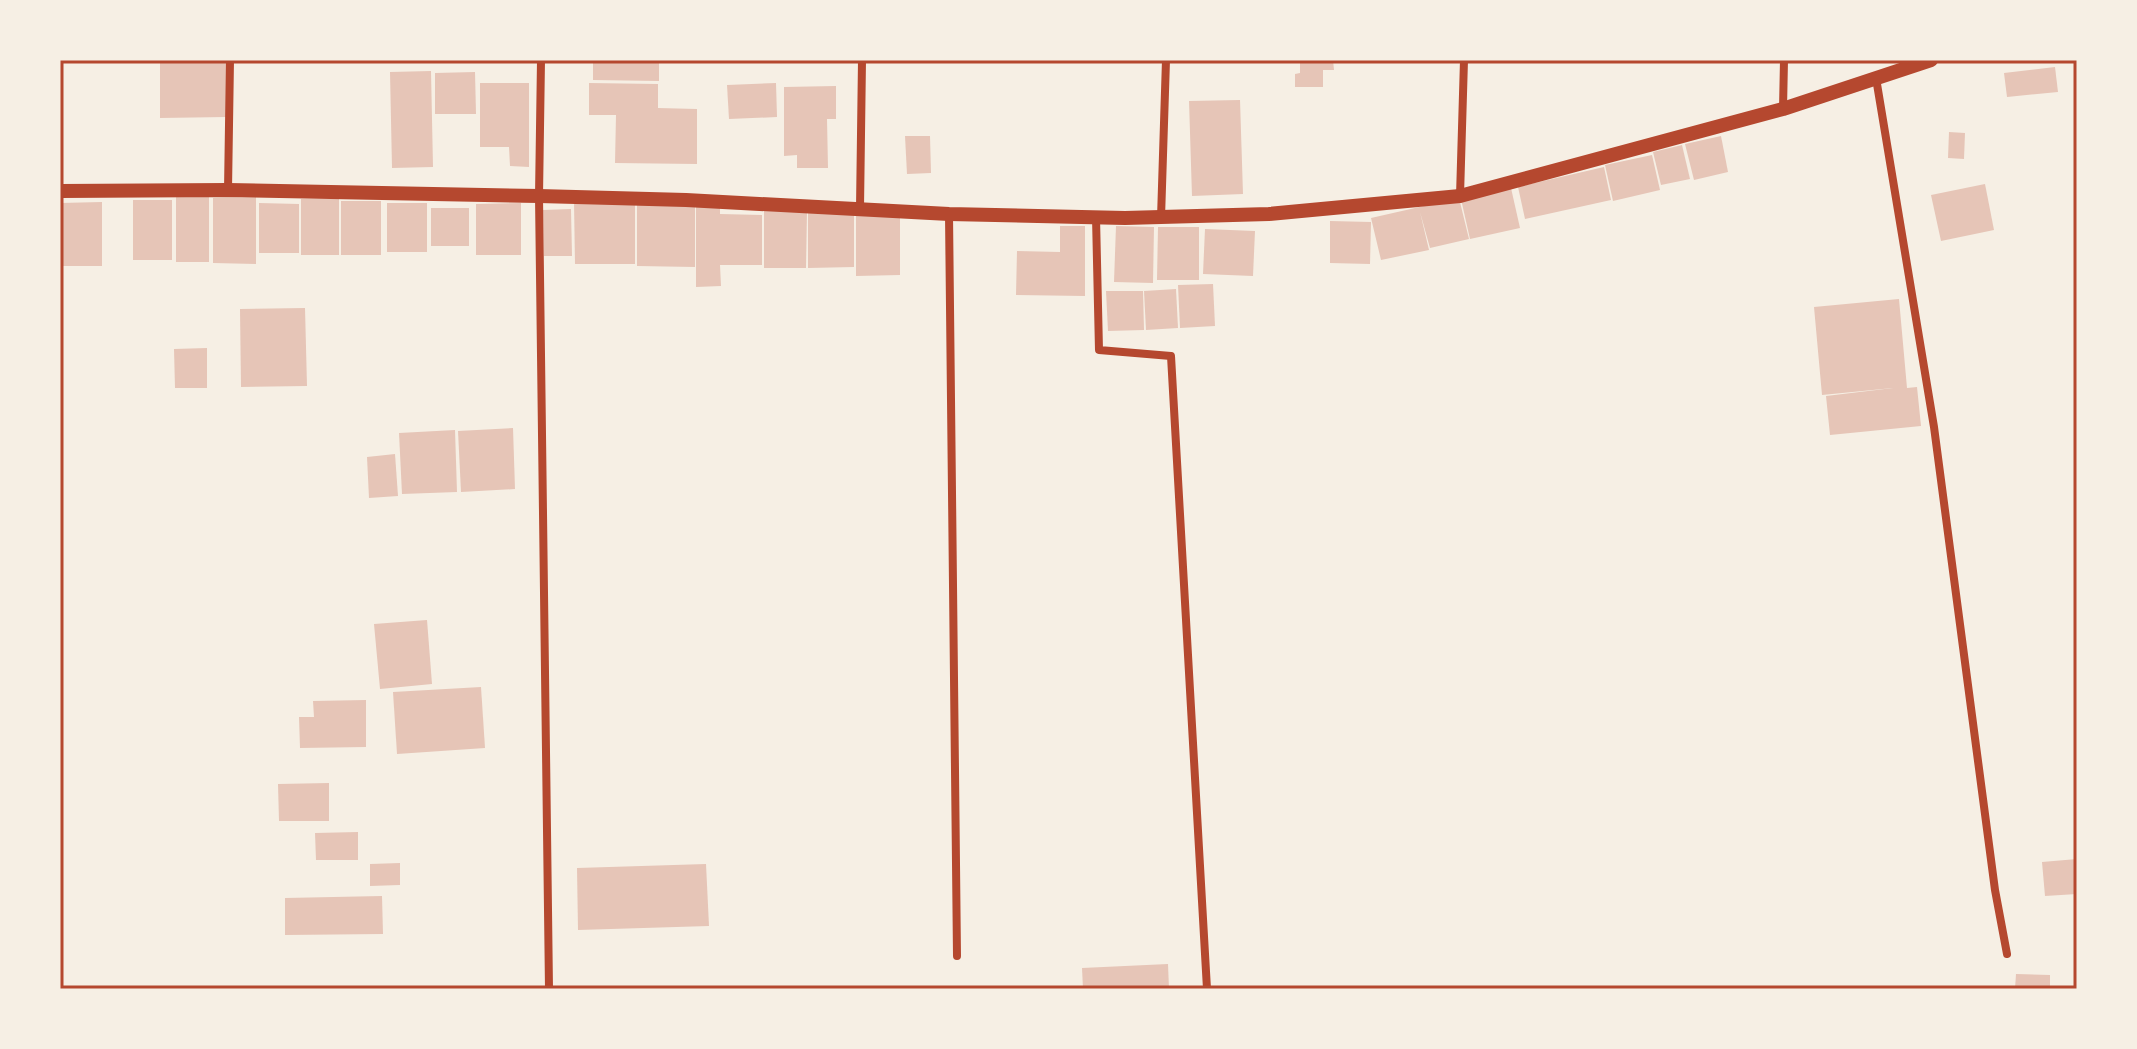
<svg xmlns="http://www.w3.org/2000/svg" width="2137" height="1049" viewBox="0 0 2137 1049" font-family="'Varela Round',sans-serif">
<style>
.building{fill:#e6c5b7}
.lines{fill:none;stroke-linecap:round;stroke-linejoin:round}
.minor{stroke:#b5482f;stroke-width:8}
.tertiary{stroke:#b5482f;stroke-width:14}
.neatline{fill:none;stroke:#b5482f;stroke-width:3}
</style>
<rect width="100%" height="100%" fill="#f6efe4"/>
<!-- building -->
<g class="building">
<path d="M160,60H226V117L160,118Z"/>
<path d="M593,60H659V81L593,80Z"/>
<path d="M1300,60H1333L1334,70H1323V87H1295V74L1300,73Z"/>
<path d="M2055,67L2058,92L2007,97L2004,73Z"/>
<path d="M431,71L433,167L392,168L390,72Z"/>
<path d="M475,72L476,114H435V73Z"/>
<path d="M480,83H529V167L510,166L509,147H480Z"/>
<path d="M589,83L658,84V108L697,109V164L615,163L616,115H589Z"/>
<path d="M776,83L777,117L729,119L727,85Z"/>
<path d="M836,86V119H827L828,168H797V155L784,156V87Z"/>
<path d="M1240,100L1243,194L1192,196L1189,101Z"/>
<path d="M1949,132L1965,133L1964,159L1948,158Z"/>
<path d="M905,136H930L931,173L907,174Z"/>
<path d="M1721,136L1728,172L1694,180L1685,144Z"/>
<path d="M1682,145L1690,179L1661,185L1653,152Z"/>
<path d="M1652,155L1660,190L1613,201L1605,165Z"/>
<path d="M1604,167L1611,200L1525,219L1518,187Z"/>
<path d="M1985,184L1994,230L1941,241L1931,195Z"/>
<path d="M1511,188L1520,228L1470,239L1461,199Z"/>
<rect x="176" y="197" width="33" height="65"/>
<path d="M256,197V264L213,263V198Z"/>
<path d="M1459,198L1469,239L1430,248L1420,212L1429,250L1381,260L1371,218Z"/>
<rect x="301" y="199" width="38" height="56"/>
<rect x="133" y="200" width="39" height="60"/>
<rect x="341" y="201" width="40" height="54"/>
<path d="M102,202V266H60V203Z"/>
<path d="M574,202H635V264H575Z"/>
<path d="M259,203L299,204V253H259Z"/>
<rect x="387" y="203" width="40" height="49"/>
<path d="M521,203V255H476V204Z"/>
<path d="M637,204H695V267L637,266Z"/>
<path d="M720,206V214L762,215V265H720L721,286L696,287V207Z"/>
<rect x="431" y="208" width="38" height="38"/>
<path d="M571,209L572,256H544L543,210Z"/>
<path d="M764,211H807L806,268H764Z"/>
<path d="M854,212V267L808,268V213Z"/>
<path d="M856,215H900V275L856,276Z"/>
<path d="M1330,221L1371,222L1370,264L1330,263Z"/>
<path d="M1060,226H1085V296L1016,295L1017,251L1060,252Z"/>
<path d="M1116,226L1154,227L1153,283L1114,282Z"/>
<path d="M1158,227H1199V280H1157Z"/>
<path d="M1205,229L1255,231L1253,276L1203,274Z"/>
<path d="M1213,284L1215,326L1180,328L1178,285Z"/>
<path d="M1176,289L1178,328L1146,330L1144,291Z"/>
<path d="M1106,291H1143L1144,330L1108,331Z"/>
<path d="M1899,299L1907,388L1917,387L1921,426L1830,435L1826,396L1893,388L1822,395L1814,307Z"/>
<path d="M305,308L307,386L241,387L240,309Z"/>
<path d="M207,348V388H175L174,349Z"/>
<path d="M513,428L515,489L461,492L458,431Z"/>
<path d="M455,430L457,492L402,494L399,433Z"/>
<path d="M395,454L398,496L369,498L367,457Z"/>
<path d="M427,620L432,684L380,689L374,624Z"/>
<path d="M481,687L485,748L397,754L393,692Z"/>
<path d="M366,700V747L300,748L299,717H314L313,701Z"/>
<path d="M329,783V821H279L278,784Z"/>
<path d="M358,832V860H316L315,833Z"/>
<path d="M2077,859V894L2045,896L2042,862Z"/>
<path d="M400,863V885L370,886V864Z"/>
<path d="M706,864L709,926L578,930L577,868Z"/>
<path d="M382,896L383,934L285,935V898Z"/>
<path d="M1168,964L1169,989H1083L1082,968Z"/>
<path d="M2016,974L2050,975V989H2015Z"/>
</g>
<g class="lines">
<!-- minor -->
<g class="minor">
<path d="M541,60L539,196L549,989"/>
<path d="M1876,78L1934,427L1995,890L2007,954"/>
<path d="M1783,109L1784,60"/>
<path d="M228,190L230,60"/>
<path d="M1460,196L1464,60"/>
<path d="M860,208L862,60"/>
<path d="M949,214L957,956"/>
<path d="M1096,217L1099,350L1171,356L1207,989"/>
<path d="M1161,218L1166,60"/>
</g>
<!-- tertiary -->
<path class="tertiary" d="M60,191L228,190L539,196L686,200L949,214L1125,218L1269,214L1460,196L1783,109L1931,60"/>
</g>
<!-- border -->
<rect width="2137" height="1049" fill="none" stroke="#f6efe4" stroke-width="124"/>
<rect x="62" y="62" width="2013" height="925" class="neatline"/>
</svg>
